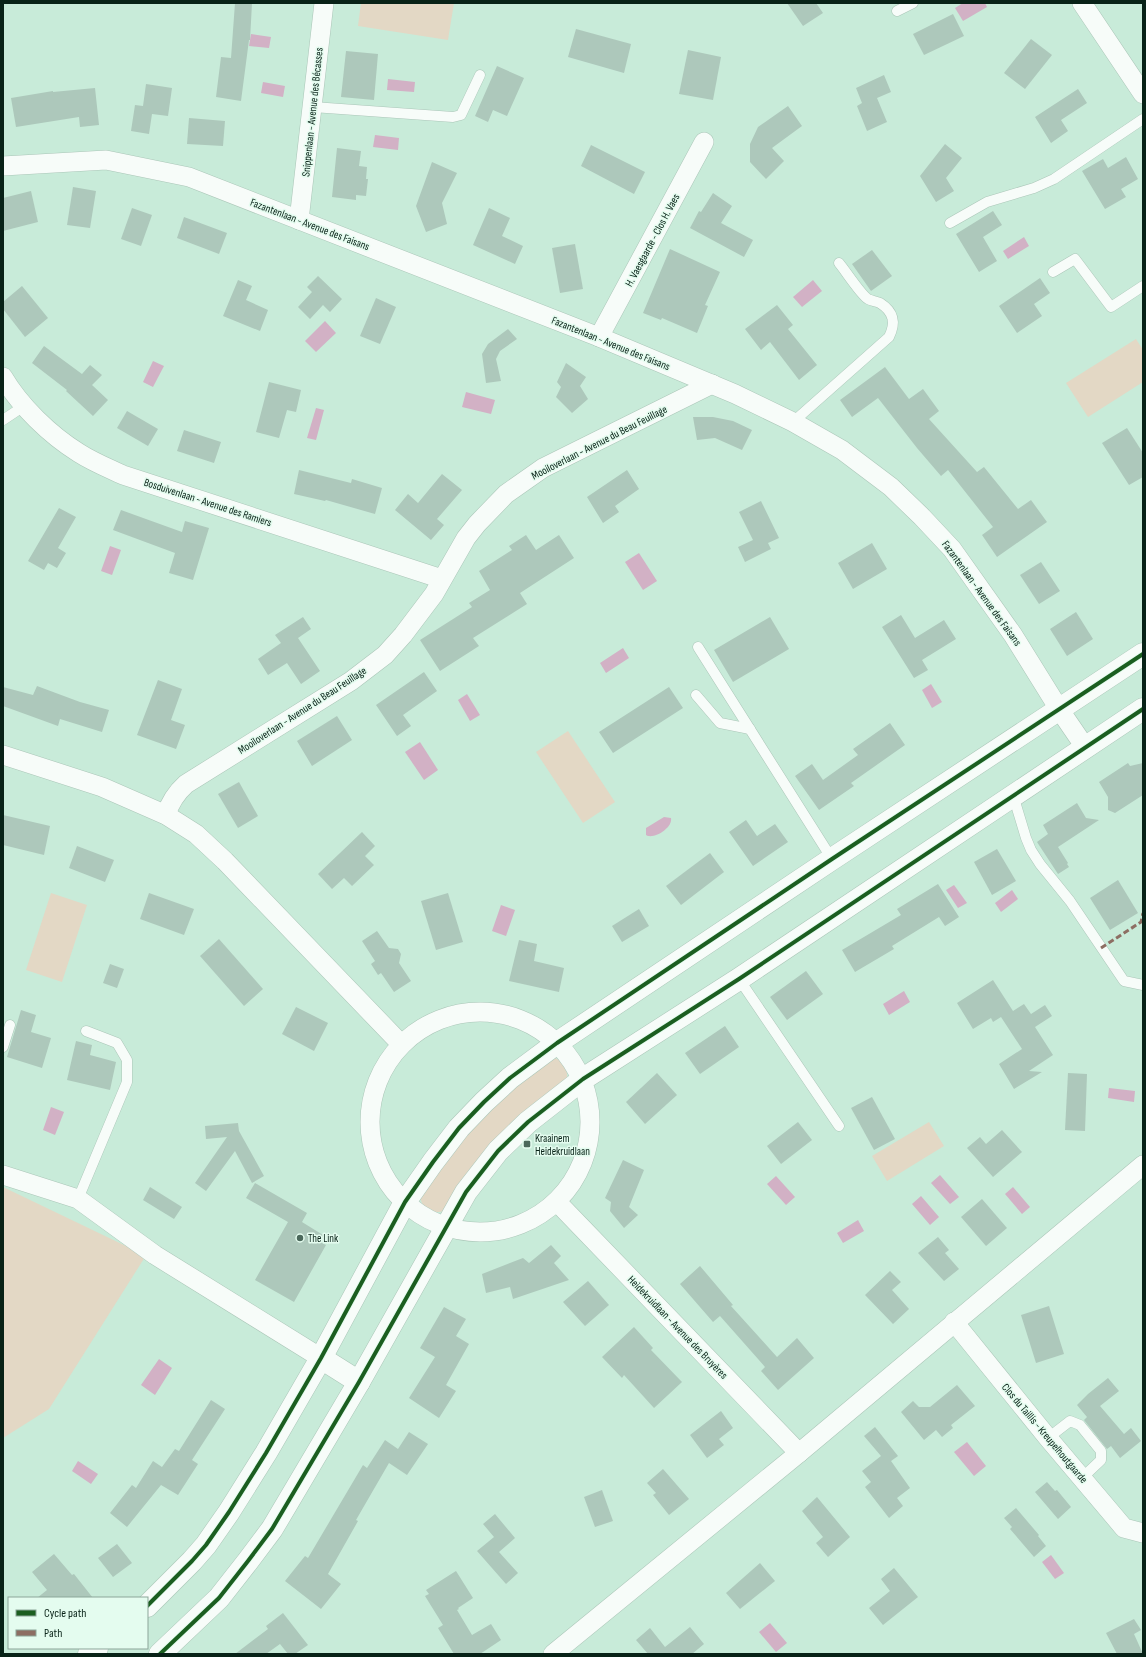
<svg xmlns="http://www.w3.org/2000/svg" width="1146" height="1657" viewBox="0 0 1146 1657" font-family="'Sofia Sans Condensed',sans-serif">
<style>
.green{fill:#e3d8c5}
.water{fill:#d2b1c5}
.building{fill:#adc8bb}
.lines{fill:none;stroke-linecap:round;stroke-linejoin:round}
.service-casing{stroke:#abc6b8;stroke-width:11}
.minor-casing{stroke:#abc6b8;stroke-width:20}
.tertiary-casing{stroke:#abc6b8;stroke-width:23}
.service{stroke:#f7fcf9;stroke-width:10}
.minor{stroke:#f7fcf9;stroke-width:19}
.tertiary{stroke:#f7fcf9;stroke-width:22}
.quiet{stroke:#8d6e63;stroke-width:3;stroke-dasharray:6 3;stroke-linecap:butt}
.cycleway-casing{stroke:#e4fcef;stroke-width:6}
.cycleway{stroke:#1b5e20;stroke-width:4}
.poi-dot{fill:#4b685b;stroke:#e4fcef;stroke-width:1.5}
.labels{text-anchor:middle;stroke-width:3;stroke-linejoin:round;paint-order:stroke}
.street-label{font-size:11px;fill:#082217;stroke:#e4fcef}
.poi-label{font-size:11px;fill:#082217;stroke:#e4fcef;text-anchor:start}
</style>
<rect width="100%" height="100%" fill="#c8ebd9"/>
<!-- green -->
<g class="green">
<path d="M361,3H454L448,40L358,26Z"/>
<path d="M1136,339L1143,350V382L1088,417L1066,383Z"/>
<path d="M568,731L615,802L583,823L536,752Z"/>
<path d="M51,893L87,905L62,982L26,970Z"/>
<path d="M552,1057C562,1060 568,1067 567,1078L447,1210C434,1215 422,1211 420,1196L465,1128Z"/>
<path d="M929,1122L944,1146L887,1181L872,1156Z"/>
<path d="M3,1187L128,1247L145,1257L49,1409L3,1438Z"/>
</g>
<!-- water -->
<g class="water">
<path d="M963,3H985L987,7L963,21L955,8Z"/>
<path d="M251,34L271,37L269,48L249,46Z"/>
<path d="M388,79L415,82L414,92L387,90Z"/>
<path d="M263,82L285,86L283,97L261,93Z"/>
<path d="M375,135L399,138L398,150L373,147Z"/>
<path d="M1024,237L1029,246L1008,259L1003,251Z"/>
<path d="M813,280L822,291L802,307L793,297Z"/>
<path d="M325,321L336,333L316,352L305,341Z"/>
<path d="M153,361L164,366L153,387L143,382Z"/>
<path d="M466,392L495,400L491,414L462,407Z"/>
<path d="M316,408L324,410L316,440L307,438Z"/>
<path d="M110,546L121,550L112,575L101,571Z"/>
<path d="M639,553L657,581L643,590L625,562Z"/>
<path d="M623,648L629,658L606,673L600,663Z"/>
<path d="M931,684L942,702L932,708L922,690Z"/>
<path d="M467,694L480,715L470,721L458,700Z"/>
<path d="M420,742L438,770L424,780L405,752Z"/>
<path d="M664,817L671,818C673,828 653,840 646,835V828Z"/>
<path d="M954,885L967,903L958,908L946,890Z"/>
<path d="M1012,890L1018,899L1001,912L995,903Z"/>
<path d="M501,905L515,910L506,936L492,931Z"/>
<path d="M904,991L910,1002L889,1015L883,1004Z"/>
<path d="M1109,1088L1135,1091L1134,1102L1108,1098Z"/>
<path d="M51,1107L64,1112L55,1135L43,1130Z"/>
<path d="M940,1175L959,1197L950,1204L931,1183Z"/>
<path d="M776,1176L795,1197L786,1205L767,1184Z"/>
<path d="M1013,1187L1030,1207L1022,1214L1005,1194Z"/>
<path d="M921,1196L939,1217L930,1225L912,1204Z"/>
<path d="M858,1220L864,1231L843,1243L837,1233Z"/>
<path d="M159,1359L172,1368L155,1395L141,1385Z"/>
<path d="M967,1442L986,1466L974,1476L954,1452Z"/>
<path d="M78,1461L98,1474L91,1484L72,1471Z"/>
<path d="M1051,1555L1064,1573L1055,1579L1042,1562Z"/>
<path d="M770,1623L787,1643L776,1652L759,1632Z"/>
</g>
<!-- building -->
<g class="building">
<path d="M235,3H252L250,40H249L241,101L216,97L221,57L231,58Z"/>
<path d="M787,3H816L823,13L803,26Z"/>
<path d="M953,14L964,36L924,55L913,34Z"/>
<path d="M576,29L631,44L624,73L568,57Z"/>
<path d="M1031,39L1052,55L1025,89L1004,73Z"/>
<path d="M688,50L721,57L713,100L679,94Z"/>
<path d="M346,51L378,54L374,100L341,97Z"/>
<path d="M497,66L524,78L507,116L493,110L488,122L475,116Z"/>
<path d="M884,75L891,92L877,98L887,122L867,131L857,106L862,103L856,88Z"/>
<path d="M146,84L172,88L168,116L152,114L149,134L131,131L135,105L143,106Z"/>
<path d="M95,88L99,125L80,127L79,117L16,127L11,98L53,91V92Z"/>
<path d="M1078,89L1087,103L1061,120L1068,131L1051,143L1035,117Z"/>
<path d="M788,106L802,126L772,148L784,161L766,179L750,162V144L758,127Z"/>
<path d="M189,118L225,121L223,146L187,144Z"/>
<path d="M945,144L962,158L946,178L954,191L936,202L920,176Z"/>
<path d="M591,145L645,172L634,194L581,166Z"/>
<path d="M337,148L361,151L359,166L367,167L366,179H368L366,196L356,195V200L332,197Z"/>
<path d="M1126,157L1138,179L1121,189L1126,197L1105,209L1082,171L1103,159L1108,168Z"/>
<path d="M432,162L457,173L442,203L447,224L426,232L416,206Z"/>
<path d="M73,187L96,191L90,228L67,225Z"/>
<path d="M31,191L38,222L3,231V198Z"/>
<path d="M713,193L732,206L721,223L753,240L744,257L690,228L699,211L701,212Z"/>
<path d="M132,208L152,215L141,246L121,239Z"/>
<path d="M489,208L510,218L502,236L523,246L515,264L473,245Z"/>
<path d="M993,211L1002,225L983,237L997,261L979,272L956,234Z"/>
<path d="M184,217L227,233L219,254L177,238Z"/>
<path d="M575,244L583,289L560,293L552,248Z"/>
<path d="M670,249L720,272L705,305L708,306L697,333L662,318L661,320L643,313Z"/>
<path d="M872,250L892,276L871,291L852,264Z"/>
<path d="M318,276L342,299L330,312L323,305L310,319L298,307L312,292L307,287Z"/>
<path d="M1040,278L1050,293L1034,304L1042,316L1017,333L999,306Z"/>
<path d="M238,280L252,286L246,300L268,310L260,331L223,316Z"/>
<path d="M22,286L48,318L25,337L3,309V302Z"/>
<path d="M376,298L396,307L380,344L360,336Z"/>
<path d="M777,305L793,325L788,329L817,365L799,380L770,342L761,350L745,329Z"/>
<path d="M508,329L517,339L500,351L496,359L501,381L486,383L482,354L488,344Z"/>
<path d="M44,346L82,374L90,365L102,375L92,385L108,400L93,416L66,391L67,390L32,363Z"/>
<path d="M566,363L586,377L580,386L588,399L572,413L556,397L561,387L557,382Z"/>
<path d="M885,367L909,399L923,389L939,411L929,419L977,472L984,467L1018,509L1031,500L1047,522L997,557L982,535L993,527L948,470L941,476L917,448L878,398L852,417L840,400Z"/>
<path d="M269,382L301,390L296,412L287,410L279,438L256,432Z"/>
<path d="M127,411L158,429L148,446L117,428Z"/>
<path d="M693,417H713L733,421L752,430L742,450L715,438L697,440Z"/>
<path d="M1127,428L1143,453V477L1129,485L1102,443Z"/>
<path d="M184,430L221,442L214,463L177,451Z"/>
<path d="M299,470L351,483L352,479L382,488L375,514L326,500L325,501L294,494Z"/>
<path d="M627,470L639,489L615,506L619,512L603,523L587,497Z"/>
<path d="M442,474L462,490L437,519L444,525L431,540L395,510L408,494L418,503Z"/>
<path d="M761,501L779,538L768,543L771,549L745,562L738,547L753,540L739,512Z"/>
<path d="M59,508L76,517L58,548L66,553L57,568L48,563L44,570L28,561Z"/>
<path d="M121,510L182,532L185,521L209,528L193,580L169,573L175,553L113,530Z"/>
<path d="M526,535L536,550L559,535L574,558L520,593L527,604L473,638L479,646L440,671L420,640L472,607L469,603L490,590L479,571L512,550L509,546Z"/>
<path d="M872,543L887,569L853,589L838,563Z"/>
<path d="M1041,562L1060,591L1039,604L1020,575Z"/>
<path d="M1076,612L1093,639L1067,656L1050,629Z"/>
<path d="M901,615L915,638L944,620L956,639L922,660L928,670L914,678L882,627Z"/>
<path d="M303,617L311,629L298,638L320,671L301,684L287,663L268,675L258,659L281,643L275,635Z"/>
<path d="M770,617L789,649L733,682L714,650Z"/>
<path d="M424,672L437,691L403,715L411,726L397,736L376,705Z"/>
<path d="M158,680L182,689L171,720L185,725L176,749L137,735Z"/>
<path d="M37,686L80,702L109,710L102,732L60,719L58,726L3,706V687L33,695Z"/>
<path d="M669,687L683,708L613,753L599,732Z"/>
<path d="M337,716L352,740L312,766L297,741Z"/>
<path d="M890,723L905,745L851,783L854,786L819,810L795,776L812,764L823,780L858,755L853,749Z"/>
<path d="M1128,763L1130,766L1143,763V795L1115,813L1108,810V797L1099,782Z"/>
<path d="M239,782L258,816L238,828L218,794Z"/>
<path d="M1077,803L1086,818L1099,820L1058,847L1068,863L1067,864L1069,867L1058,874L1037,842L1048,834L1043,825Z"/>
<path d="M3,815L50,826L44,855L3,845Z"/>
<path d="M746,820L757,836L775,824L788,842L753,866L729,832Z"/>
<path d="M362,832L375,846L365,856L374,865L352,886L344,878L332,889L318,874Z"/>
<path d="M77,846L114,860L105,882L69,868Z"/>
<path d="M997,849L1016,881L992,895L974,862Z"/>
<path d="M710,853L724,872L681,905L666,886Z"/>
<path d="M1118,880L1138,913L1110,930L1090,898Z"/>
<path d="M938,884L959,917L945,926L939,917L892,946L894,949L855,972L842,950L901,915L897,909Z"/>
<path d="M149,893L194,909L184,935L140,919Z"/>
<path d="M448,893L463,942L436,950L421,901Z"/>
<path d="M639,909L649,926L622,942L612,926Z"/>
<path d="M377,931L389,948L398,949L401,954L399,963L411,981L394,992L381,973L378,975L371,964L375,961L362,941Z"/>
<path d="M219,939L263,989L244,1006L200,956Z"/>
<path d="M519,940L537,944L534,961L564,968L559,992L509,981Z"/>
<path d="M110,964L124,969L117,988L103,983Z"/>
<path d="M806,971L823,994L787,1020L770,997Z"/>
<path d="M993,980L1013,1011L1024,1004L1031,1014L1045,1005L1052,1016L1035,1027L1053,1055L1029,1071L1042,1072L1014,1089L999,1064L1022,1049L1001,1017L993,1022L991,1018L973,1029L957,1003Z"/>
<path d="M296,1007L328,1023L314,1051L282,1034Z"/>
<path d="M21,1010L36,1015L31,1032L51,1038L42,1068L7,1057Z"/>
<path d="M725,1026L739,1047L700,1074L685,1053Z"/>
<path d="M76,1041L92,1045L90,1055L116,1062L110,1090L67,1080Z"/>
<path d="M657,1073L677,1095L645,1124L626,1102Z"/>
<path d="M1068,1073L1087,1074L1085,1131L1065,1130Z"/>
<path d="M872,1097L895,1139L874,1150L851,1108Z"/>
<path d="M798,1122L812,1140L781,1164L767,1146Z"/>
<path d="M238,1123L239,1131L264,1176L252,1183L235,1151L206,1191L195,1183L227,1137L206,1139L205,1126Z"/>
<path d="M1002,1130L1022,1152L993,1177L967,1148L980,1137L986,1144Z"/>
<path d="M623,1160L644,1170L629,1207L638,1215L624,1228L610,1211L611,1202L605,1198Z"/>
<path d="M255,1183L307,1213L302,1222L323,1235L320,1242L326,1245L294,1302L255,1280L288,1222L246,1198Z"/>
<path d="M150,1187L182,1207L174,1219L143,1200Z"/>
<path d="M982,1199L1007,1228L986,1246L961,1217Z"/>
<path d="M938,1237L949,1250L945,1253L959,1269L944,1281L918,1253Z"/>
<path d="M551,1245L561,1256L554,1263L569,1280L513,1299L510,1287L486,1293L482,1274L523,1258L529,1263Z"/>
<path d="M700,1266L733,1305L731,1306L777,1357L797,1338L814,1358L778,1390L761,1371L765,1367L720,1316L713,1322L680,1284Z"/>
<path d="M890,1271L901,1282L892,1290L909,1309L893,1324L865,1295Z"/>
<path d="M588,1281L609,1305L585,1326L563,1302Z"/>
<path d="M1049,1306L1064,1354L1036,1363L1021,1315Z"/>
<path d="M444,1307L466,1319L456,1336L469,1344L446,1385L456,1391L439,1418L409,1398L435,1357L420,1348Z"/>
<path d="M634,1327L653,1348L651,1350L682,1382L654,1408L624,1375L622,1378L602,1357Z"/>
<path d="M1108,1378L1119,1391L1100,1406L1124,1434L1131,1428L1141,1441L1120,1458L1111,1446L1107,1449L1084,1420L1087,1417L1077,1405L1088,1394Z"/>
<path d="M957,1385L975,1406L951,1425L953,1428L942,1437L936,1430L924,1440L901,1412L913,1401L919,1407H930Z"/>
<path d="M211,1400L225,1409L192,1460L198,1464L178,1495L161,1485L127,1527L110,1513L132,1485L136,1488L153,1461L162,1467L175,1449L179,1451Z"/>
<path d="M721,1411L733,1428L719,1439L724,1445L707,1458L690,1435Z"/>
<path d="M875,1427L898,1456L891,1461L910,1488L897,1498L903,1506L889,1518L865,1487L871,1482L862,1471L881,1456L864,1436Z"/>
<path d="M409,1432L428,1444L407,1475L389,1463L356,1520L358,1521L328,1574L341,1584L321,1609L285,1581L305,1556L308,1558L363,1465L367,1468L385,1440L398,1449Z"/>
<path d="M663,1469L689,1499L669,1515L653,1495L656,1493L647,1483Z"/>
<path d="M1047,1482L1055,1491L1057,1490L1071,1507L1058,1519L1035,1492Z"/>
<path d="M602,1490L613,1521L595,1527L584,1497Z"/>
<path d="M817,1497L850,1537L828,1557L816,1543L823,1537L802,1511Z"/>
<path d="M1016,1508L1039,1535L1038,1536L1046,1546L1034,1557L1010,1529L1012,1527L1004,1518Z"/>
<path d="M495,1514L515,1538L499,1552L518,1573L506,1584L477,1551L494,1537L483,1524Z"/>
<path d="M117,1544L132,1563L113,1577L98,1558Z"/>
<path d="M54,1554L72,1575L74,1574L93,1598H37L47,1590L32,1572Z"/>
<path d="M760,1563L775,1581L740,1609L726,1593Z"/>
<path d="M894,1568L918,1597L883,1625L869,1608L890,1591L881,1579Z"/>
<path d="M456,1571L473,1598L458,1608L459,1609L457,1610L472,1635L491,1624L501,1640L480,1654H454L438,1628L443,1625L425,1596L429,1594L426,1590Z"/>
<path d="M283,1613L308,1645L295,1654H288L280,1644L266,1654H235L268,1629L266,1626Z"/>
<path d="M1134,1619L1141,1630L1134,1634L1143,1654H1117L1106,1633Z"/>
<path d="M690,1627L704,1644L692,1654H648L636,1640L650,1628L665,1647Z"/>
</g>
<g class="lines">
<defs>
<g id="service">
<path d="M897,11L913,3"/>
<path d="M313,107L453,117L461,115L480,75"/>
<path d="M950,223L987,202L1034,188L1054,179L1143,119"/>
<path d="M1053,272L1075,259L1111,307L1143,286"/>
<path d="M3,420L24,406"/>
<path d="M793,422L889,337C896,323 894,312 880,303C876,301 871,301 868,299C861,295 845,270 839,263"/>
<path d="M698,647L832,859"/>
<path d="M696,695L720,723L750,729"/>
<path d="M1013,795L1026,838L1031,850L1040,864L1070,901L1124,981L1143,985"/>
<path d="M739,979L839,1126"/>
<path d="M3,1047L10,1025"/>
<path d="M78,1199L127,1082V1060L117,1043L86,1031"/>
<path d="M1048,1438L1070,1421L1080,1425L1101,1451V1460L1082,1478"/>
</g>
<g id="minor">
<path d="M1082,3L1143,94"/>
<path d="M3,166L106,160L189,177L599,337L735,394L793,422L842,450L891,487L922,517L952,549L1013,635L1059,709L1085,747"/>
<path d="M299,220L324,3"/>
<path d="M599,337L704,142"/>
<path d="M3,377C20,406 50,435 79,453C93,462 108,468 123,475L442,579"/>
<path d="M3,755L102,787L166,815L196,834L225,861L401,1044"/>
<path d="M166,815C170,802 176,793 186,784L351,681L385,655L403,635L434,594L466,538L477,524L506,494L543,468L712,384"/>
<circle cx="480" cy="1122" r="110"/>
<path d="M3,1175L78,1199L155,1255L321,1358"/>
<path d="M557,1202L799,1453"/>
<path d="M954,1322L1048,1438L1124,1528L1143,1533"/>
<path d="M553,1654L799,1453L1143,1165"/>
</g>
<g id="tertiary">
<path d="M321,1358L359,1382"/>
<path d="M147,1606L192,1561L206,1545L229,1512L266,1453L321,1358L405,1202L433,1162L459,1128L484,1102L510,1078L557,1043L832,859L1143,654"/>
<path d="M89,1654L97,1648"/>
<path d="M160,1654L219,1598L248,1561L272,1529L359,1382L466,1192L498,1151L528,1122L583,1079L739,979L1143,709"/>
</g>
</defs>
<!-- service casing -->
<use href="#service" class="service-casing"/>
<!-- minor casing -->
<use href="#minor" class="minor-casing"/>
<!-- tertiary casing -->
<use href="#tertiary" class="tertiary-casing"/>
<!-- service -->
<use href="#service" class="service"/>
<!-- minor -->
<use href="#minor" class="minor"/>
<!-- tertiary -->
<use href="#tertiary" class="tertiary"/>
<!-- quiet -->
<path class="quiet" d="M1101,948L1141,922L1143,913"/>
<defs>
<g id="cycleway">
<path d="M147,1606L192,1561L206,1545L229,1512L266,1453L321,1358L405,1202L433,1162L459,1128L484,1102L510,1078L557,1043L832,859L1143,654"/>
<path d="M160,1654L219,1598L248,1561L272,1529L359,1382L466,1192L498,1151L528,1122L583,1079L739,979L1143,709"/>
</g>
</defs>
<!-- cycleway casing -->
<use href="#cycleway" class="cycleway-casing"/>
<!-- cycleway -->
<use href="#cycleway" class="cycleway"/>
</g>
<!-- markers -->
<g class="poi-dot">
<rect x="523" y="1140" width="8" height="8" rx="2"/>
<circle cx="300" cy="1238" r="4"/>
</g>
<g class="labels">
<!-- street labels -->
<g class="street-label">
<text transform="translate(312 112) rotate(-84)" y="4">Snippenlaan - Avenue des Bécasses</text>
<text transform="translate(310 224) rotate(21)" y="4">Fazantenlaan - Avenue des Faisans</text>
<text transform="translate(652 240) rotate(-62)" y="4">H. Vaesgaarde - Clos H. Vaes</text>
<text transform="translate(611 343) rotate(22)" y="4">Fazantenlaan - Avenue des Faisans</text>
<text transform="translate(599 442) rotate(-27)" y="4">Mooiloverlaan - Avenue du Beau Feuillage</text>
<text transform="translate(208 502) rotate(18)" y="4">Bosduivenlaan - Avenue des Ramiers</text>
<text transform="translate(982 593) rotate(54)" y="4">Fazantenlaan - Avenue des Faisans</text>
<text transform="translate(302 710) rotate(-33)" y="4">Mooiloverlaan - Avenue du Beau Feuillage</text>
<text transform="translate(678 1327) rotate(46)" y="4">Heidekruidlaan - Avenue des Bruyères</text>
<text transform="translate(1045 1433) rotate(50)" y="4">Clos du Taillis - Kreupelhoutgaarde</text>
</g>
<!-- poi labels -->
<g class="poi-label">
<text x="535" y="1142">Kraainem<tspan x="535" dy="13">Heidekruidlaan</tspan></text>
<text x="308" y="1242">The Link</text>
</g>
</g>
<!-- border -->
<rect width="1146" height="1657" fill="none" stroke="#082217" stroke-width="8"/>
<!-- legend -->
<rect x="8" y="1597" width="140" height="52" fill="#e4fcef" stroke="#8ca599"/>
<rect x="16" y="1610" width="20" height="6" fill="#1b5e20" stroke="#8ca599"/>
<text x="44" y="1617" font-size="12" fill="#082217">Cycle path</text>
<rect x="16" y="1630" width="20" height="6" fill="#8d6e63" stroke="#8ca599"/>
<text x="44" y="1637" font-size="12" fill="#082217">Path</text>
</svg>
